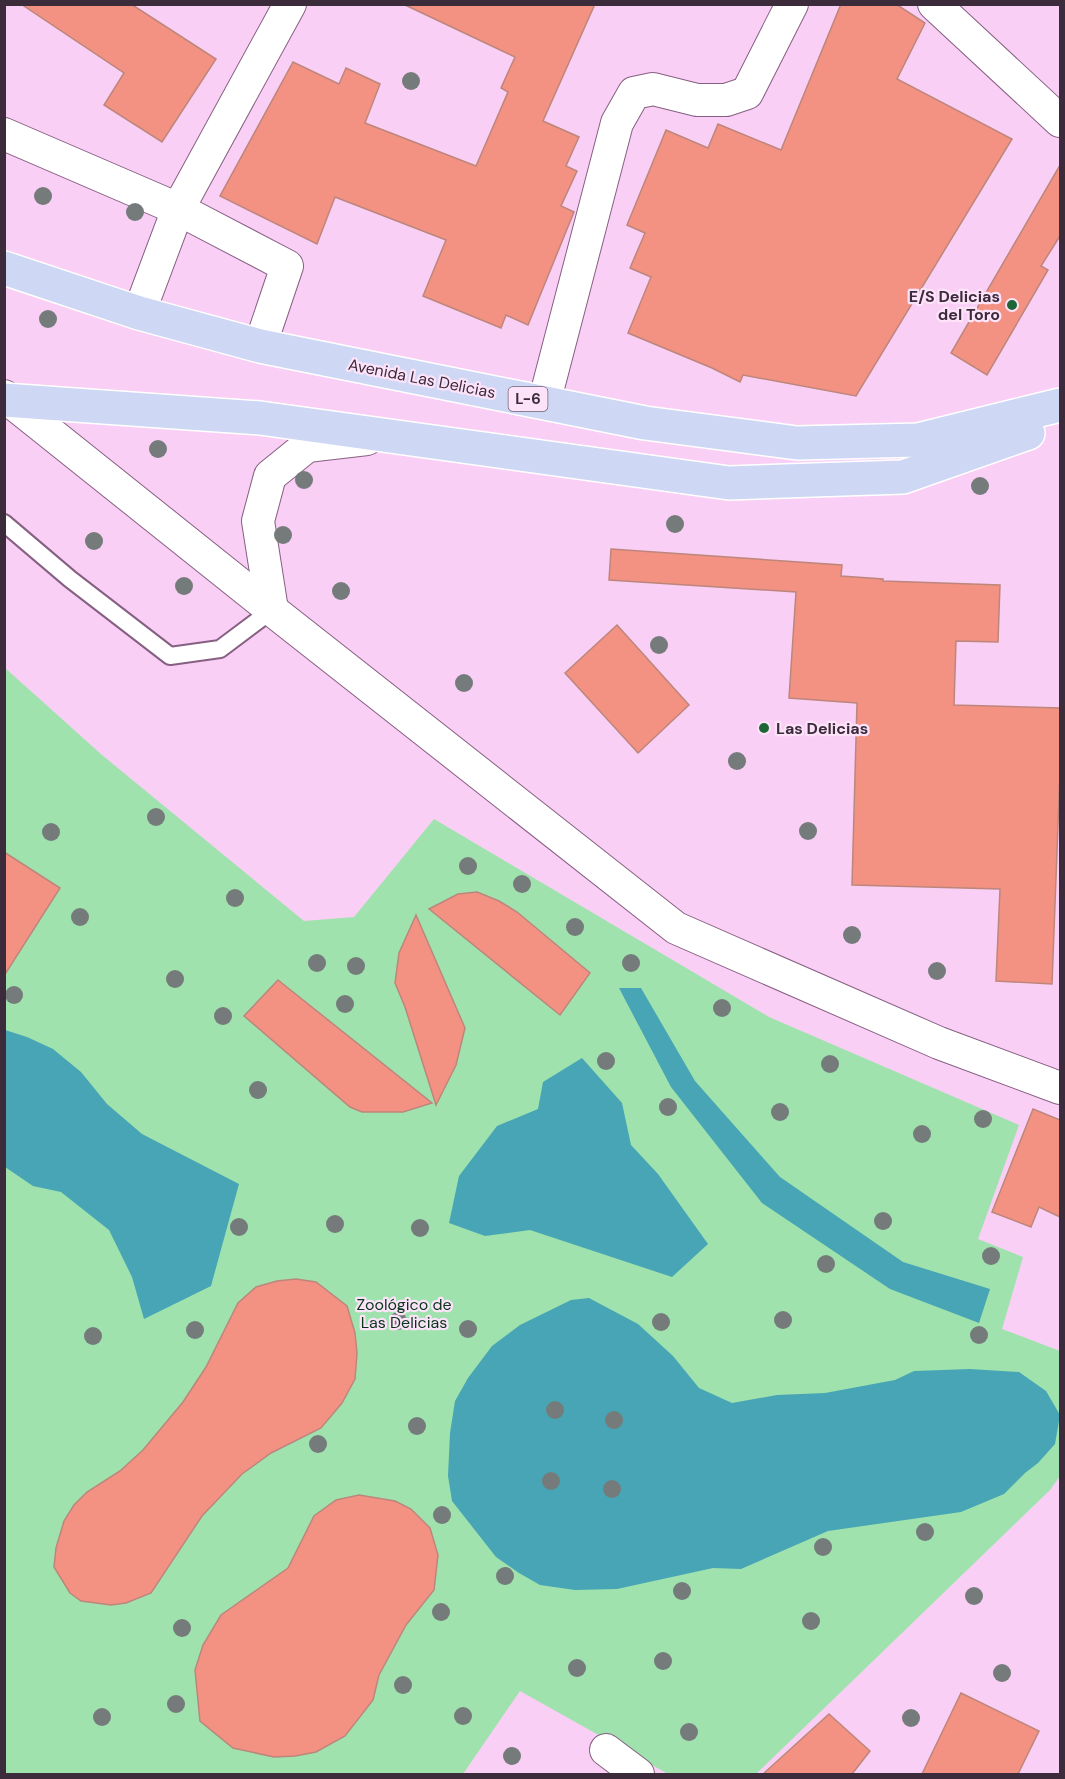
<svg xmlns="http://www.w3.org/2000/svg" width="1065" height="1779" viewBox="0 0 1065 1779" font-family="'DM Sans',sans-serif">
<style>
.green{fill:#9fe2ad}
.water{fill:#47a5b5}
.building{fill:#f39282;stroke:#bd867c;stroke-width:1.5}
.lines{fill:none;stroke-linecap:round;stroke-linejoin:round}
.service-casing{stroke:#866082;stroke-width:20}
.minor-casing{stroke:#866082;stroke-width:34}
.primary-casing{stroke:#fff;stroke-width:36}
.service{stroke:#fff;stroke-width:16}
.minor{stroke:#fff;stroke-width:32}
.primary{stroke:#ced8f5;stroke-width:33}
.tree{fill:#757b7b}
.poi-dot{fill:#1c6735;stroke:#fde3fa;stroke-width:2}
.labels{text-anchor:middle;stroke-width:4.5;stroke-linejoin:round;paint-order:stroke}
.shield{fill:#fde3fa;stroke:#766274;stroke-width:1.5}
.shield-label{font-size:15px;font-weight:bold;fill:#3c2b3a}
.poi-label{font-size:16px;font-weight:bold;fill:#3c2b3a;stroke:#fde3fa;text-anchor:end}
.street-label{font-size:16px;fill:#3c2b3a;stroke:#fde3fa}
.park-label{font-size:16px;fill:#083618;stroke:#fde3fa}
</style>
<rect width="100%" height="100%" fill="#facff5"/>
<!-- green -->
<path class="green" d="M4,667L102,755L304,921L354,917L434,819L769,1017L1019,1125L978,1239L1023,1257L1002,1329L1060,1351V1476L1050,1490L756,1774H668L520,1691L463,1774H5Z"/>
<!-- water -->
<g class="water">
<path d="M619,988H641L695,1081L780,1177L903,1262L990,1289L979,1323L890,1289L762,1203L671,1087Z"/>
<path d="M5,1030L27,1037L53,1049L81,1072L107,1104L142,1134L239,1184L211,1286L144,1319L132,1277L109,1230L61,1192L33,1186L5,1167Z"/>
<path d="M582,1058L622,1103L631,1145L658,1174L708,1244L672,1277L530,1230L485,1236L449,1223L459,1176L497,1126L538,1109L543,1082Z"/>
<path d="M589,1298L638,1324L673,1356L699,1388L732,1403L777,1395L825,1393L895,1380L914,1371L970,1369L1019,1372L1046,1391L1060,1415L1055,1444L1038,1463L1025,1473L1004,1494L961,1512L828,1531L741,1569L713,1568L617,1589L575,1590L540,1585L519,1573L496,1557L452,1501L448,1476L450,1433L455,1401L468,1378L492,1346L520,1325L571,1300Z"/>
</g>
<!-- building -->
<g class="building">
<path d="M21,4H131L216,59L162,142L104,105L124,73Z"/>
<path d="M403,4H595L543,121L579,137L566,166L577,171L561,206L574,212L528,325L506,315L501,328L423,296L446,240L335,197L317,244L220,196L293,62L339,84L346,68L380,84L365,123L476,166L508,92L501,88L515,57Z"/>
<path d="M841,4H896L925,23L897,79L1012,139L856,396L743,375L740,382L712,368L628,333L651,277L630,268L645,233L627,225L666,130L708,148L718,124L781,150Z"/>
<path d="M1060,165V236L1041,266L1048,270L987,375L951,353Z"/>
<path d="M611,549L842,565L841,576L883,579V581L1000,585L998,642L956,641L954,705L1060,708V772L1052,984L996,981L1000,889L852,885L857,703L789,698L796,592L609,580Z"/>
<path d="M617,625L689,705L638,753L565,673Z"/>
<path d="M4,852L60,888L4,976Z"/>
<path d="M477,892L499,901L517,912L590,973L560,1015L429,909L458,894Z"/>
<path d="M416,915L465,1028L456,1065L436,1105L405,1007L395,983L399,953Z"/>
<path d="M278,980L432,1103L403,1112H362L350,1107L244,1016Z"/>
<path d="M1033,1109L1060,1120V1217L1039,1207L1031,1227L992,1212Z"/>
<path d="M296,1279L316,1282L347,1306L355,1333L357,1353L355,1379L342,1403L321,1428L271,1453L242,1474L202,1516L151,1593L126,1603L111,1605L81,1601L70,1593L54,1567L56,1548L64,1521L74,1505L87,1492L120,1471L143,1450L183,1402L206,1367L238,1303L256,1287L277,1281Z"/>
<path d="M359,1495L395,1501L411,1509L430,1528L438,1555L434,1590L406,1625L379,1675L373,1700L345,1736L316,1752L295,1756L274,1757L233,1748L200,1721L195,1670L203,1645L221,1615L288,1568L314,1516L336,1500Z"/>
<path d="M961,1693L1039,1731L1018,1774H922Z"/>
<path d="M829,1714L870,1751L852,1774H763Z"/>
</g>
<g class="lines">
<defs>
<path id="service" d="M4,523L70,579L170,656L220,649L272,610"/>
<g id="minor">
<path d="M934,4L1060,121"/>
<path d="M4,134L178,209L287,266L260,346"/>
<path d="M139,313L178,209L290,4"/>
<path d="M4,396L272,610L676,928L939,1043L1060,1088"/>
<path d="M544,403L617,123L634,93L653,89L697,100H726L747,93L792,4"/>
<path d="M272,610L258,521L270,476L307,446L367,439"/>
<path d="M606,1750L638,1774"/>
</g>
<g id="primary">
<path d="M4,268L139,313L260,346L645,423L797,443L918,440L1060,405"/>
<path d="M4,400L260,418L729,483L903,477L1028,433"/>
</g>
</defs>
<!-- service casing -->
<use href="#service" class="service-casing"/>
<!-- minor casing -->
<use href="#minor" class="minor-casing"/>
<!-- primary casing -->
<use href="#primary" class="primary-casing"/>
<!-- service -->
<use href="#service" class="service"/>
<!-- minor -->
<use href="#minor" class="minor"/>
<!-- primary -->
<use href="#primary" class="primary"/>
</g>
<!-- trees -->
<g class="tree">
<circle cx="411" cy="81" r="9"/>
<circle cx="43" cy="196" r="9"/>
<circle cx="135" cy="212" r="9"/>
<circle cx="48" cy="319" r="9"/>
<circle cx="158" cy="449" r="9"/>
<circle cx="304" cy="480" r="9"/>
<circle cx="980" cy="486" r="9"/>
<circle cx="675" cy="524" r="9"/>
<circle cx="283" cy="535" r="9"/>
<circle cx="94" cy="541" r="9"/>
<circle cx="184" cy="586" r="9"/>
<circle cx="341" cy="591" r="9"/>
<circle cx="659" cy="645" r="9"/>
<circle cx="464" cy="683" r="9"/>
<circle cx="737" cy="761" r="9"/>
<circle cx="156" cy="817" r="9"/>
<circle cx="808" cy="831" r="9"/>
<circle cx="51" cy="832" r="9"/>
<circle cx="468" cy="866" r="9"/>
<circle cx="522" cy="884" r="9"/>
<circle cx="235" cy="898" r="9"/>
<circle cx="80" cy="917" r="9"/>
<circle cx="575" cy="927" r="9"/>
<circle cx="852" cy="935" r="9"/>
<circle cx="317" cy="963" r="9"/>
<circle cx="631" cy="963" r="9"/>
<circle cx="356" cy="966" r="9"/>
<circle cx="937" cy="971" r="9"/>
<circle cx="175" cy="979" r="9"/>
<circle cx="14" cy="995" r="9"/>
<circle cx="345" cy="1004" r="9"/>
<circle cx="722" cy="1008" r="9"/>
<circle cx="223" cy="1016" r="9"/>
<circle cx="606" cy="1061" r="9"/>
<circle cx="830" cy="1064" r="9"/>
<circle cx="258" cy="1090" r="9"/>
<circle cx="668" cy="1107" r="9"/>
<circle cx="780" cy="1112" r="9"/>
<circle cx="983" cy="1119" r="9"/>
<circle cx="922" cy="1134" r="9"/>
<circle cx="883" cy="1221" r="9"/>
<circle cx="335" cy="1224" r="9"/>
<circle cx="239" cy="1227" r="9"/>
<circle cx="420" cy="1228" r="9"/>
<circle cx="991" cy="1256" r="9"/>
<circle cx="826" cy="1264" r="9"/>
<circle cx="783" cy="1320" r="9"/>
<circle cx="398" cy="1321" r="9"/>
<circle cx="661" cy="1322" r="9"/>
<circle cx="468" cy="1329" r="9"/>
<circle cx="195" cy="1330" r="9"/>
<circle cx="979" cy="1335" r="9"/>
<circle cx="93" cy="1336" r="9"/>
<circle cx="555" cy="1410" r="9"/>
<circle cx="614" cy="1420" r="9"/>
<circle cx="417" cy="1426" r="9"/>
<circle cx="318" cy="1444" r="9"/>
<circle cx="551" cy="1481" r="9"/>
<circle cx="612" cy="1489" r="9"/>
<circle cx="442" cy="1515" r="9"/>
<circle cx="925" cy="1532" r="9"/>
<circle cx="823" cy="1547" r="9"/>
<circle cx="505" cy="1576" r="9"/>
<circle cx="682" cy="1591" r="9"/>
<circle cx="974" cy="1596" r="9"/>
<circle cx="441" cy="1612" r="9"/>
<circle cx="811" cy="1621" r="9"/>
<circle cx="182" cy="1628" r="9"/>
<circle cx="663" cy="1661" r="9"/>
<circle cx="577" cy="1668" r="9"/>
<circle cx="1002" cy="1673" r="9"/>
<circle cx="403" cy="1685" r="9"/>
<circle cx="176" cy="1704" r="9"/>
<circle cx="463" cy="1716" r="9"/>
<circle cx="102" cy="1717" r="9"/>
<circle cx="911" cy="1718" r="9"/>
<circle cx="689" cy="1732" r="9"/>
<circle cx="512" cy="1756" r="9"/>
</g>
<!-- markers -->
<g class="poi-dot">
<circle cx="1012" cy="305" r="6"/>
<circle cx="764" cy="728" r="6"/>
</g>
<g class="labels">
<!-- shield labels -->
<rect class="shield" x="508.5" y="387" width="39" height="24" rx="4.5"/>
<g class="shield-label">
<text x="528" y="404">L-6</text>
</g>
<!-- poi labels -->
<g class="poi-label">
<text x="1000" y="302">E/S Delicias<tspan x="1000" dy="18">del Toro</tspan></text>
<text x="776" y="734" text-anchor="start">Las Delicias</text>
</g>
<!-- street labels -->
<g class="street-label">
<text transform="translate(422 378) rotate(11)" y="6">Avenida Las Delicias</text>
</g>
<!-- park labels -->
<g class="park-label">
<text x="404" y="1310">Zoológico de<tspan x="404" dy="18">Las Delicias</tspan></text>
</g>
</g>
<!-- border -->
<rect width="1065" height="1779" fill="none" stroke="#3c2b3a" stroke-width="12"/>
</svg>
